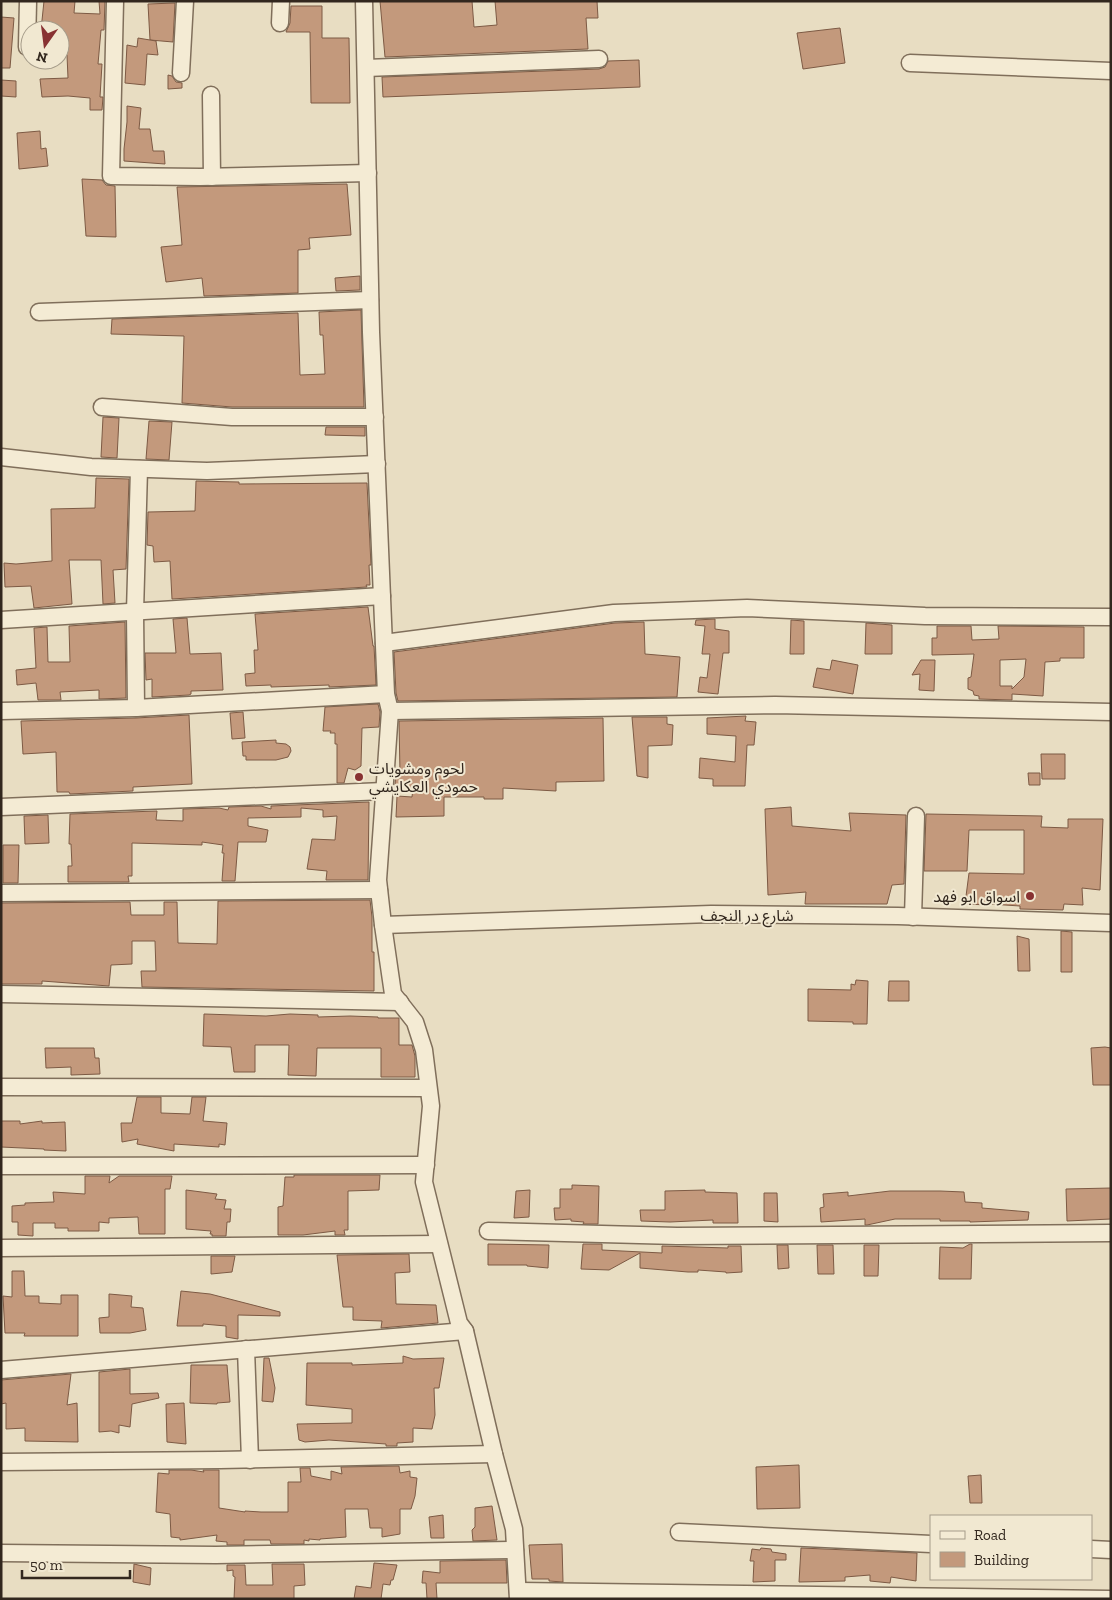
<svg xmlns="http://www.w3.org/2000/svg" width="1112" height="1600" viewBox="0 0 1112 1600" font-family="'Zilla Slab','Noto Sans Arabic',serif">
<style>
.building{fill:#c3997c;stroke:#7d5a44;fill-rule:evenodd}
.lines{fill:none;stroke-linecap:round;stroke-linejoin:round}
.minor-casing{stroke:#806f5b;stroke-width:19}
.minor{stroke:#f4ebd4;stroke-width:16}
.poi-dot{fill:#883232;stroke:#f1e8d1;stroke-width:2}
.labels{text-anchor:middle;stroke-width:4;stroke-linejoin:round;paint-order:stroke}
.poi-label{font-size:16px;fill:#32271e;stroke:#f1e8d1;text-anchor:start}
.street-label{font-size:16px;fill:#32271e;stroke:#f1e8d1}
</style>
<rect width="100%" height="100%" fill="#e8ddc2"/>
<!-- building -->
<g class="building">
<path d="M44,1H75L74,13L100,14L99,1H105L104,30H101L98,64H102L100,97H103L102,110H90V98L68,96L42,97L40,79L68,78L67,55H60V30H41Z"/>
<path d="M380,1H472L474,27L497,25L495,1H597L598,18H586L588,49L385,57Z"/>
<path d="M175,3L173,42L150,40L148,4Z"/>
<path d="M291,6H322V38H349L350,103H311L310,32H286L290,23Z"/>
<path d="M1,17L14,18L10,68H1Z"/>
<path d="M840,28L845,63L803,69L797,33Z"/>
<path d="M138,38L156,41L158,55L147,54L145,85L125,83L127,45L137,47Z"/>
<path d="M639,60L640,87L383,97L382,77L599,69L605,67L608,61Z"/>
<path d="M168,75L172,76L176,82L182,83V88L168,89Z"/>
<path d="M1,80L16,81V97L1,96Z"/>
<path d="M127,106L141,108L139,129H150L153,151H164L165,164L124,161V149L127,122Z"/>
<path d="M40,131L41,149L46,148L48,166L19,169L17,133Z"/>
<path d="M82,179L102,180L106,185L115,186L116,237L86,236Z"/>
<path d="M347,184L351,235L309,238L310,249L298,250V293L204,296L202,278L166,282L161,247L182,245L177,187Z"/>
<path d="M360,276V290L336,291L335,278Z"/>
<path d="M361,310L364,407H232L182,403L184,336L111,334L112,319L298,313L300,375L325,374L323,335H320L319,312Z"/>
<path d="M103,417L119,418L117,458L101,457Z"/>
<path d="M149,421L172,422L169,460L146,459Z"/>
<path d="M326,427H365V436L325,435Z"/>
<path d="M96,478L129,479L126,569L113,570L115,603L103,604L101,560H69L72,604L34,608L31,586L5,587L4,563L16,564L52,561L51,509L95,508Z"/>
<path d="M196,481L239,482V484L367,483L371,565H369L370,585H366L367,587L172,599L170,561L154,562L153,546L147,545L148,512L195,511Z"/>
<path d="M368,607L373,646H374L376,685L329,687V685L271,687V685L246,686L245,674L255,673L254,650H258L255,614Z"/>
<path d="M187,618L190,654L221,653L223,690L191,691V694L189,695L152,697V679L146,680L145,653H176L173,619Z"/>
<path d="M715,619V629L729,631V653H723L718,694L698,692L700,677L707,678L710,654H702L705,626L695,625L696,620Z"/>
<path d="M791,620L804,621V654H790Z"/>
<path d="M125,622L126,698L99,699V690L60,692L61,700H38L36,683L17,685L16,670L36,668L34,628L47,627L48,662H70L69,626Z"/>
<path d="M644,622L645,654L680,657L677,697L398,701L396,693L394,652L615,623Z"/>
<path d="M866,623L892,625V654H865Z"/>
<path d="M937,626H971L972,640L999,639L998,626L1084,627V658H1060V661L1045,662L1043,696L1012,694V700L979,699V696L974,695L973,691L968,689V678L971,677L974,654L932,655V638H937ZM1026,659L1024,677L1012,689V686H1000V660Z"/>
<path d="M832,660L858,665L853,694L813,687L817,668L830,670Z"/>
<path d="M921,660H935L934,691L919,690L920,674L912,675Z"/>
<path d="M378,704L380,712L379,727L362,728L361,766L355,770L348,768L344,783H337V744H335V733H330L331,731H323L325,707Z"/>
<path d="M243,712L245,738L232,739L230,713Z"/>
<path d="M189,715L192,784L133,787V791L70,794L69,792H57L56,752L23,754L21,721L136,718Z"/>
<path d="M746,716L745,721L756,722L754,745H747L745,786H713V779L699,778L700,758L735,762L736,736L707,734V718Z"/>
<path d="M632,717H667V724L673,725L672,745L648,746V778L637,776Z"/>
<path d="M603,718L604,781L556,782V791L503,788V799H484V797H444V816L396,817L397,796L412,797L413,788L395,785L396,773H400L399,721Z"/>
<path d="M276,740V743L286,744L290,747L291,751L288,757L276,760H246V756H243L242,742Z"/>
<path d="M1041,754H1065V779H1042Z"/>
<path d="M1028,773H1040V785H1029Z"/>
<path d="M369,802L368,880H326L327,871L307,869L312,839L335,840L337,816L323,817V810L301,808V817L248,818V826L268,830L266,842H238L235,881H222L224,853H222L223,845L202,842V845L132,843V876H128L129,882H68V866H72L71,844H69L70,814L157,811L156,820L183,821V809L219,808L228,810L229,807L261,806L271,809V806Z"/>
<path d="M791,807L792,826L851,831L849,813L906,815L904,884L892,885L887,904H805L806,892L768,895L765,809Z"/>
<path d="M926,814L1042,816L1041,827L1068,828V819H1103L1100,890L1082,888L1083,905L1064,904L1063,910L1020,909V906L989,904V905L965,904L969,873L1024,874V830H969L967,871H924Z"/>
<path d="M48,815L49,843L25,844L24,816Z"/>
<path d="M3,845H19L18,883H3Z"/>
<path d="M370,900L372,917V952H374V991L142,987L141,971H156L155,941H132V964L111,965L109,986L42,981V984H1V903L130,902L131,915H164V902H177L178,943L217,944L218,901Z"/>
<path d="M1061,931L1072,932V972H1061Z"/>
<path d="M1017,936L1029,939L1030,971H1018Z"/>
<path d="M856,980L868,981L867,1024H853V1022L808,1021V989L851,990V984L855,985Z"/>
<path d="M889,981H909V1001H888Z"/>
<path d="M204,1014L266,1016L290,1014L318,1015V1017L350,1016L378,1017V1018H399V1045H412L415,1056V1077H381V1048H317L316,1076L288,1075L289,1045H255V1072H234L231,1047L203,1046Z"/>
<path d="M1105,1047L1111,1048V1085H1093L1091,1048Z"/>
<path d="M45,1048H94L95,1058H99L100,1074L71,1075V1067L46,1068Z"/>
<path d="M137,1097H161V1113L190,1114L192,1097H206L203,1121L227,1123L225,1145L219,1144V1147L174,1144V1151L137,1144L138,1139L122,1142L121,1123H132Z"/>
<path d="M1,1121H20V1124L42,1121V1123L65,1122L66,1151L44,1150V1149L1,1147Z"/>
<path d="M294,1175H380L379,1190L348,1191V1230H344L345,1235H335V1231L303,1235H278V1207L283,1206L285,1177H294Z"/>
<path d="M85,1176H110L109,1183L119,1176H172L170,1189H165V1234H139L138,1217L109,1218V1223L99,1222V1231H68V1228H55V1223H33V1236L18,1235V1222H12V1206L25,1205V1203L54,1202L53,1192L85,1194Z"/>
<path d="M572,1185L599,1186L598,1224H583L584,1222L571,1221V1219L555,1220L554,1208H560V1189H572Z"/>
<path d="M1111,1188V1219L1067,1221L1066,1189Z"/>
<path d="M186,1190L217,1194L215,1199L226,1200L224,1209H231L230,1222H227L226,1236H212V1234H210L211,1231L186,1229Z"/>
<path d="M530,1190L529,1217L514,1218L516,1191Z"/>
<path d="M705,1190V1192L737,1193L738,1223H713V1220L670,1222L641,1221L640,1210H665V1191Z"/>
<path d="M890,1191H940L964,1192L965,1202L982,1203V1208L1029,1212L1028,1220L970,1222V1221H940V1219H895L867,1225H865V1219L821,1222L820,1208L824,1207L823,1194L848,1192V1196Z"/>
<path d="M764,1193H777L778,1222L764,1221Z"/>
<path d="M488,1244L549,1245L548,1268L527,1266V1265H488Z"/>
<path d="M583,1244H602V1250L662,1253V1246L728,1248V1246H741L742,1272L726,1273V1272L698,1270V1272H688L640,1268V1253L609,1270L581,1269Z"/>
<path d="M970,1244H972L971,1279H939L940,1247L963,1248Z"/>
<path d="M777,1245H788L789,1268L778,1269Z"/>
<path d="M817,1245H833L834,1274H818Z"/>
<path d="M864,1245H879L878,1276H864Z"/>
<path d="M409,1254L410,1272L395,1273L396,1304L436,1305L438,1323L381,1328L382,1321L353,1320V1307H343L337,1255Z"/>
<path d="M211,1256H235L232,1272L211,1274Z"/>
<path d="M12,1271H24L25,1296H39V1303L61,1304V1295H78V1336H24L25,1333H5L3,1296L12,1297Z"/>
<path d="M181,1291L210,1294L280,1312V1316L238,1315V1339L226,1337V1326L203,1324V1326H177Z"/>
<path d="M109,1294L132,1296L131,1307L143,1308L146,1330L130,1333H100L99,1318L109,1317Z"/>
<path d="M403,1356L413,1359L444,1358L439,1388H434L435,1415L432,1429L413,1428V1442L397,1443V1446H386V1444L329,1440L305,1442L299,1440L297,1424L352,1423V1409L306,1405L307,1363H352V1365L403,1363Z"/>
<path d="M264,1358H269L275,1388L273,1402L262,1401Z"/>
<path d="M191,1365H227L230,1402L217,1403V1404L190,1403Z"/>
<path d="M130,1369V1394L158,1393L159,1398L132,1404L130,1427L119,1425V1433L111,1431L99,1432V1372Z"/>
<path d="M71,1374L67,1405L77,1403L78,1442L25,1441V1428L6,1429V1403L1,1404V1380Z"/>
<path d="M184,1403L186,1444L167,1442L166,1404Z"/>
<path d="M799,1465L800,1508L757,1509L756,1467Z"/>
<path d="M399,1466L400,1473L410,1471V1477L417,1478L415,1496L411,1509H400V1534L382,1537V1528H370L368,1509H345L346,1537L320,1539V1540L309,1539V1541L304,1540V1544H271L270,1540H244V1545H227V1542L216,1541L217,1535L180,1540V1538L171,1537L170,1514L156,1512L158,1473L169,1474V1470H191L204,1472L203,1470H219V1508L245,1512V1511L261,1512H288V1482H301L300,1468H310L311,1476L331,1480V1471L342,1474L341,1467Z"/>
<path d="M981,1475L982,1503H970L968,1476Z"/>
<path d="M492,1506L497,1540L473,1541L472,1530L475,1527V1508Z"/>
<path d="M443,1515L444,1538H431L429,1517Z"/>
<path d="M562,1544L563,1582L549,1581V1579H532L529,1545Z"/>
<path d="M761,1548L771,1549L772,1552L786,1554V1560H775V1581L753,1582L754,1561H750L752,1549L760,1550Z"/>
<path d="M801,1548L917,1553L916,1581L891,1577L890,1583L870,1581V1575L845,1577V1581L799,1582Z"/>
<path d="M506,1560L507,1583H436L437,1599H427L426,1583H422L423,1571L440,1573V1561Z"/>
<path d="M374,1563L397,1565L393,1580H391L390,1585L383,1584L381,1599H354L356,1586L371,1588Z"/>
<path d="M134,1564L151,1568L150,1585L133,1582Z"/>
<path d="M272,1564H304L305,1585L294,1586V1599H234L235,1577L233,1576V1570L227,1571V1565H245L246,1585H273Z"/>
</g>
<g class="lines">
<defs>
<g id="minor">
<path d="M115,1L111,176L200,177L368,173"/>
<path d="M364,1L371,332L386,694L390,711L775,705L1111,712"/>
<path d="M280,23L281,1"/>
<path d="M27,47L28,1"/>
<path d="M910,63L1111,71"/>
<path d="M366,68L599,59"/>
<path d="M181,73L185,1"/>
<path d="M211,95L212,177"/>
<path d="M39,312L370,300"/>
<path d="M102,407L232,417H375"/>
<path d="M1,457L91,467L207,471L377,464"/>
<path d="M1,620L382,596"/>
<path d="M384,643L614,613L747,608L925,616L1111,617"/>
<path d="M136,708L135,612L139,469"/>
<path d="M1,711L136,708L386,694"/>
<path d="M390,711L378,880L383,925L393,994L415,1022L424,1050L431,1106L424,1182L459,1323L465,1331L494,1454L514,1529L518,1599"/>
<path d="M1,807L384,791"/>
<path d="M1,893L379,890"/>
<path d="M913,917L916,816"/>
<path d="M383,925L711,914L898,916L1111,923"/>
<path d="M1,994L400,1002"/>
<path d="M1,1087L428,1088"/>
<path d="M1,1166L426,1165"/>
<path d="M488,1231L677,1236L1111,1233"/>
<path d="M1,1248L439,1244"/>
<path d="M246,1349L250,1460"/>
<path d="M1,1370L465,1331"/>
<path d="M1,1462L220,1460L494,1454"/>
<path d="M679,1532L931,1544"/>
<path d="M1091,1549L1111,1550"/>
<path d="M1,1553L216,1555L515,1550"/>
<path d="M518,1591L1109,1599"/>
</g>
</defs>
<!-- minor casing -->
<use href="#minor" class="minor-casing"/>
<!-- minor -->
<use href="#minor" class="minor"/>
</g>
<!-- markers -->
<g class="poi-dot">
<circle cx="359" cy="777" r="5"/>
<circle cx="1030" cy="896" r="5"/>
</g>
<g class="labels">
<!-- poi labels -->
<g class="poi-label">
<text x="369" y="774">لحوم ومشويات<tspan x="369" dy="18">حمودي العكايشي</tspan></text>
<text x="1020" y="902" text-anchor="end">اسواق ابو فهد</text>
</g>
<!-- street labels -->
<g class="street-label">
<text x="747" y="921">شارع در النجف</text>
</g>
</g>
<!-- border -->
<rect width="1112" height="1600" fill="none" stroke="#32271e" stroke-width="5"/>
<!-- legend -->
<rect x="930" y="1515" width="162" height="65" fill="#f1e8d1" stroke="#a59b89"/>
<rect x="940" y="1531" width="25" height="8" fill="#f4ebd4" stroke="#a59b89"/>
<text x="974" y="1540" font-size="15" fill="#32271e">Road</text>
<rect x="940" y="1552" width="25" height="15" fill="#c3997c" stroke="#a59b89"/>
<text x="974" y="1565" font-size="15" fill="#32271e">Building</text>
<!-- north arrow -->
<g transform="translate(45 45) rotate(194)"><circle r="24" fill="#f1e8d1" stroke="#a59b89"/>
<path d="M0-4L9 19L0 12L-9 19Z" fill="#883232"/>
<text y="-8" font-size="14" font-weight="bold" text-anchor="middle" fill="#32271e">N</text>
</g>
<!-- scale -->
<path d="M22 1570v8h108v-8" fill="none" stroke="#32271e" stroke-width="2.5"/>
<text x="30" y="1570" font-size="15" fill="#32271e" stroke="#f1e8d1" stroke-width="4" paint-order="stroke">50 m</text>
</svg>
